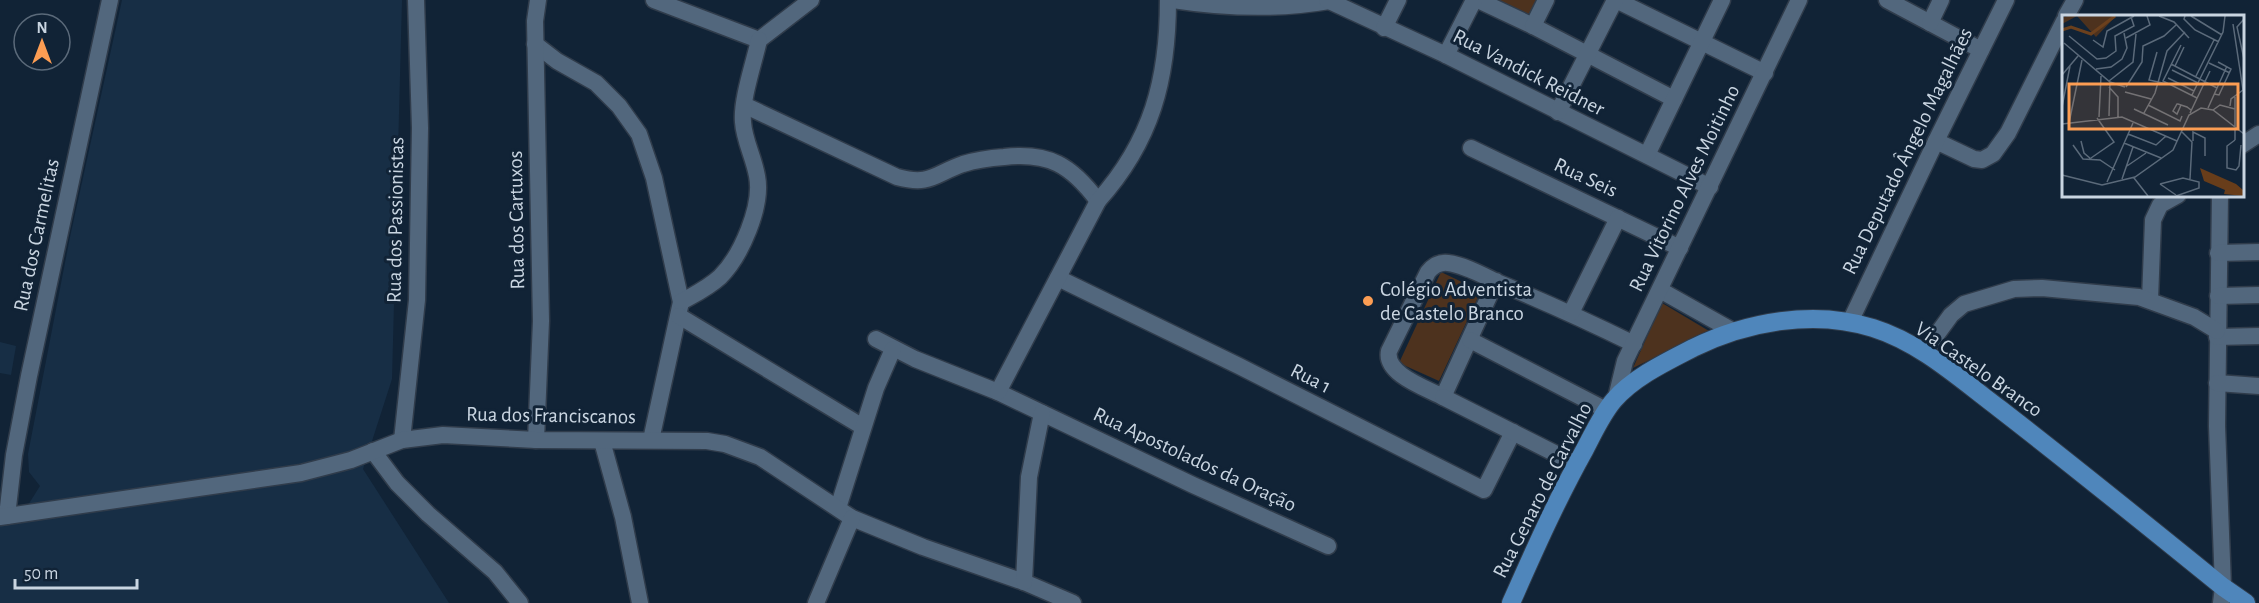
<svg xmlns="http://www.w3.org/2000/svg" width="2259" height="603" viewBox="0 0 2259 603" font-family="'Alegreya Sans',sans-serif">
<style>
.built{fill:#172e45}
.green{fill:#4d321e}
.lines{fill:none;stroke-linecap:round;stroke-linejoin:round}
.minor-casing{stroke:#303c4b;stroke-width:19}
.major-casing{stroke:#303c4b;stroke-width:20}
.minor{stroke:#52677d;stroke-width:16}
.major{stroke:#4f86bb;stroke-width:18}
.poi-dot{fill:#fc9d53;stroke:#112336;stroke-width:2}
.labels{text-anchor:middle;stroke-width:6;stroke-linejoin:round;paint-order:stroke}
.street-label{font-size:21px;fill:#c9d5e1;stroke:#112336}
.poi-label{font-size:21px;fill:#c9d5e1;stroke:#112336;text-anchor:start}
.inset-river{fill:none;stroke:#6b401d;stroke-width:3}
.inset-road{fill:none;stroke:#5b6a7a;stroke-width:1.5}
.view{fill:#fc9d53;fill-opacity:0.15;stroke:#fc9d53;stroke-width:3}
.inset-edge{fill:none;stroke:#c9d5e1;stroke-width:3}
</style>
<rect width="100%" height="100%" fill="#112336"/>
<!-- built -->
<g class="built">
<path d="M122,0H402L392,379L363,469L449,603H0V523L18,521L40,486L29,472L28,454L70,237Z"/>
<path d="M0,342L16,346L11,375L0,373Z"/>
</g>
<!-- green -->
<g class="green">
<path d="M1490,0H1539L1530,19Z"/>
<path d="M1441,272L1481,291L1439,381L1399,363Z"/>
<path d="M1662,303L1709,331L1633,368Z"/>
</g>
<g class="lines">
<defs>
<g id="minor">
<path d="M654,0L759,40"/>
<path d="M1173,0C1225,8 1277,10 1329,1"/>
<path d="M1327,0L1446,55L1710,187"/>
<path d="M1478,0L1533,26L1674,99"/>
<path d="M1616,0L1765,73"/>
<path d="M1887,0L1981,50"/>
<path d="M2066,16L2075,0"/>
<path d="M1930,23L1941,0"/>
<path d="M1533,26L1546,0"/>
<path d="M1384,28L1398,0"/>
<path d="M759,40L811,0"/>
<path d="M535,44L557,61L596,83L619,106L639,134L654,178L681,302L651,440"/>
<path d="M1446,55L1474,0"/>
<path d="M744,105L897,177C931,186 934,174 963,164C976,160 990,158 1004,157C1049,152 1071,165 1098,201"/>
<path d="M1558,112L1615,0"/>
<path d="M1936,141L1974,159L1982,160L1993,154L2008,133L2064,21"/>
<path d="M2242,145L2259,134"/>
<path d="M1471,148L1680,248"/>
<path d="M1647,155L1722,0"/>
<path d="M2220,195L2217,426L2223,587L2221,603"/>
<path d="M2218,253L2259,252"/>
<path d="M1058,278L1239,366L1484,490L1513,432"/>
<path d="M1496,281L1443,397C1426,388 1384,374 1389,351L1428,272C1433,266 1440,262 1448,263C1465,265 1484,276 1499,283C1545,302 1589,322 1634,344"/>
<path d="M1660,290L1733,331"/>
<path d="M2218,296L2259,295"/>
<path d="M2150,300L2153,220L2160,205L2178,195"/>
<path d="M681,302C695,294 708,288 720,277C741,256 763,206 757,176C754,158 744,140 743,122C741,100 754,63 759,40"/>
<path d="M1571,313L1618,218"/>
<path d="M679,316L863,427"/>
<path d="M1850,322L1936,141L2006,0"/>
<path d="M2217,337L2259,336"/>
<path d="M876,339L915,359L998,392L1193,485L1328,546"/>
<path d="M1470,340L1606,410"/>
<path d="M1924,352L1951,315L1964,304L2014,289L2042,288L2139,297L2194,317L2217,331"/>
<path d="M2217,383L2259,386"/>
<path d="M998,392L1098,201C1152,141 1168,79 1168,0"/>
<path d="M1443,397L1576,464"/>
<path d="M1616,398L1625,361L1799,0"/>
<path d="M402,440L417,300L420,128L416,0"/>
<path d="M536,440L541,321L535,21L538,0"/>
<path d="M602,441L623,517L640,603"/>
<path d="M373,451L397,483L428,514L495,572L520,603"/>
<path d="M838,508L876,388L893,349"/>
<path d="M7,516L14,455L29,376L110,0"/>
<path d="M0,517L301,473L351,460L402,440L443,435L536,440L707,441L725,444L760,457L852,518L923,547L1024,582L1073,603"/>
<path d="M1024,582L1029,477L1042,413"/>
<path d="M816,603L852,518"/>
</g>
<path id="major" d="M1511,603C1534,551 1557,499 1585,449C1594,432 1602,414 1614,400C1634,377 1666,362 1693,348C1746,322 1814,309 1873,328C1921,343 1960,379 2000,409C2075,467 2149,527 2223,587L2246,603"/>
</defs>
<!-- minor casing -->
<use href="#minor" class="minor-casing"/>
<!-- major casing -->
<use href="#major" class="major-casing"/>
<!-- minor -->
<use href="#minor" class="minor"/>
<!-- major -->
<use href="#major" class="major"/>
</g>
<!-- markers -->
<circle class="poi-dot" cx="1368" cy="301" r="6"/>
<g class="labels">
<!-- street labels -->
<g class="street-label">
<text transform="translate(1529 72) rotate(27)" y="7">Rua Vandick Reidner</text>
<text transform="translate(1907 151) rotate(-64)" y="7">Rua Deputado Ângelo Magalhães</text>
<text transform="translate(1586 177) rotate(25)" y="7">Rua Seis</text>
<text transform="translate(1684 188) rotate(-64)" y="7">Rua Vitorino Alves Moitinho</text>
<text transform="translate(395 220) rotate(-89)" y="7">Rua dos Passionistas</text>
<text transform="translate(516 220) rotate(-91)" y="7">Rua dos Cartuxos</text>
<text transform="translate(36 235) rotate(-78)" y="7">Rua dos Carmelitas</text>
<text transform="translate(1979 369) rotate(35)" y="7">Via Castelo Branco</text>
<text transform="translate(1311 378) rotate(27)" y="7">Rua 1</text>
<text transform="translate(551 415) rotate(1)" y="7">Rua dos Franciscanos</text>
<text transform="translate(1195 459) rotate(25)" y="7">Rua Apostolados da Oração</text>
<text transform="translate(1542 490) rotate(-63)" y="7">Rua Genaro de Carvalho</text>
</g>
<!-- poi labels -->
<g class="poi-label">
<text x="1380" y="296">Colégio Adventista<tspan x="1380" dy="24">de Castelo Branco</tspan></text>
</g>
</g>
<!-- overview -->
<g transform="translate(2062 15)">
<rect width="182" height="182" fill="#112336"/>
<path d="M2,1L3,2L6,1H54L34,22L15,1L0,9Z" fill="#4d321e"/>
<path d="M138,153L174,169L181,175V181L162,179L163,175L142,166Z" fill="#683d1a"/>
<path class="inset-river" d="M0,15L9,12L29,19L53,1"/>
<path class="inset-road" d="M97,1L112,7L127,23M123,1L122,4L133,15L157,27M129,1L160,20M182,4L175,12L182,44M7,21L35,44L44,43L54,36L53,21L72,11L69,2M64,23L88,10L85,1M31,25L41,32L45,16L72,1M2,28L48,67L63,72M119,30L101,66L135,83M95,37L87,65L105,69M147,48L168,58M109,49L155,73M113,51L122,32M34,54L49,52L60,44L65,33L62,18M110,55L136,68M0,60L16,41M134,61L152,25M106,63L132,76M47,66L71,47L74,19M47,72L56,82V102M64,72L80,47L81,31L102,21L114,10M63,77L89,84M152,79L157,80L169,54L156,47M130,80L161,17L163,1M86,90L118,106L120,101M119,90L115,99L111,96L115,89H116L125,92L129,95M168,91L169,84L181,75L171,9M0,92L8,51M146,93L165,51M72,94L106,110M151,95L158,90L173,94M82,98L93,78L105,36L123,17M128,98L148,56M47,101L48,67M37,102L39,61M7,108L20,45M0,109L60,102L115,126M120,117L130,127L128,164M66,119L94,130L104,121M173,125L165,131V153L174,155L177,151L179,130M173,125V82M19,126L22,138L29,144M131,126V117L143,123V141M62,128L99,143M11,130L21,144L38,145L53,155M29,143L52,127L35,103M65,151L84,138M0,160L40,170L73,162L111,135L127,100L139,93L151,95L182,119M72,163L86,181M60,164L71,132M45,167L71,108M98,169L121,163L137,167V173L114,181M98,169L114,180"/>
<path class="view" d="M7,69H176V114H7Z"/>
<rect width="182" height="182" class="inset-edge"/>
</g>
<!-- north arrow -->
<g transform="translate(42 42)"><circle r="28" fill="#112336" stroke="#5b6a7a" stroke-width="1.5"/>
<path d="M0-4.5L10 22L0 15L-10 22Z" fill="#fc9d53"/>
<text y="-9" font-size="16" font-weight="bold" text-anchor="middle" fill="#c9d5e1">N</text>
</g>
<!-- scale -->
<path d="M15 579v9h122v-9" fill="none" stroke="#c9d5e1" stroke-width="3"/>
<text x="24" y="579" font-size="18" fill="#c9d5e1" stroke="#112336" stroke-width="4.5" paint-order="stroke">50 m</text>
</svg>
